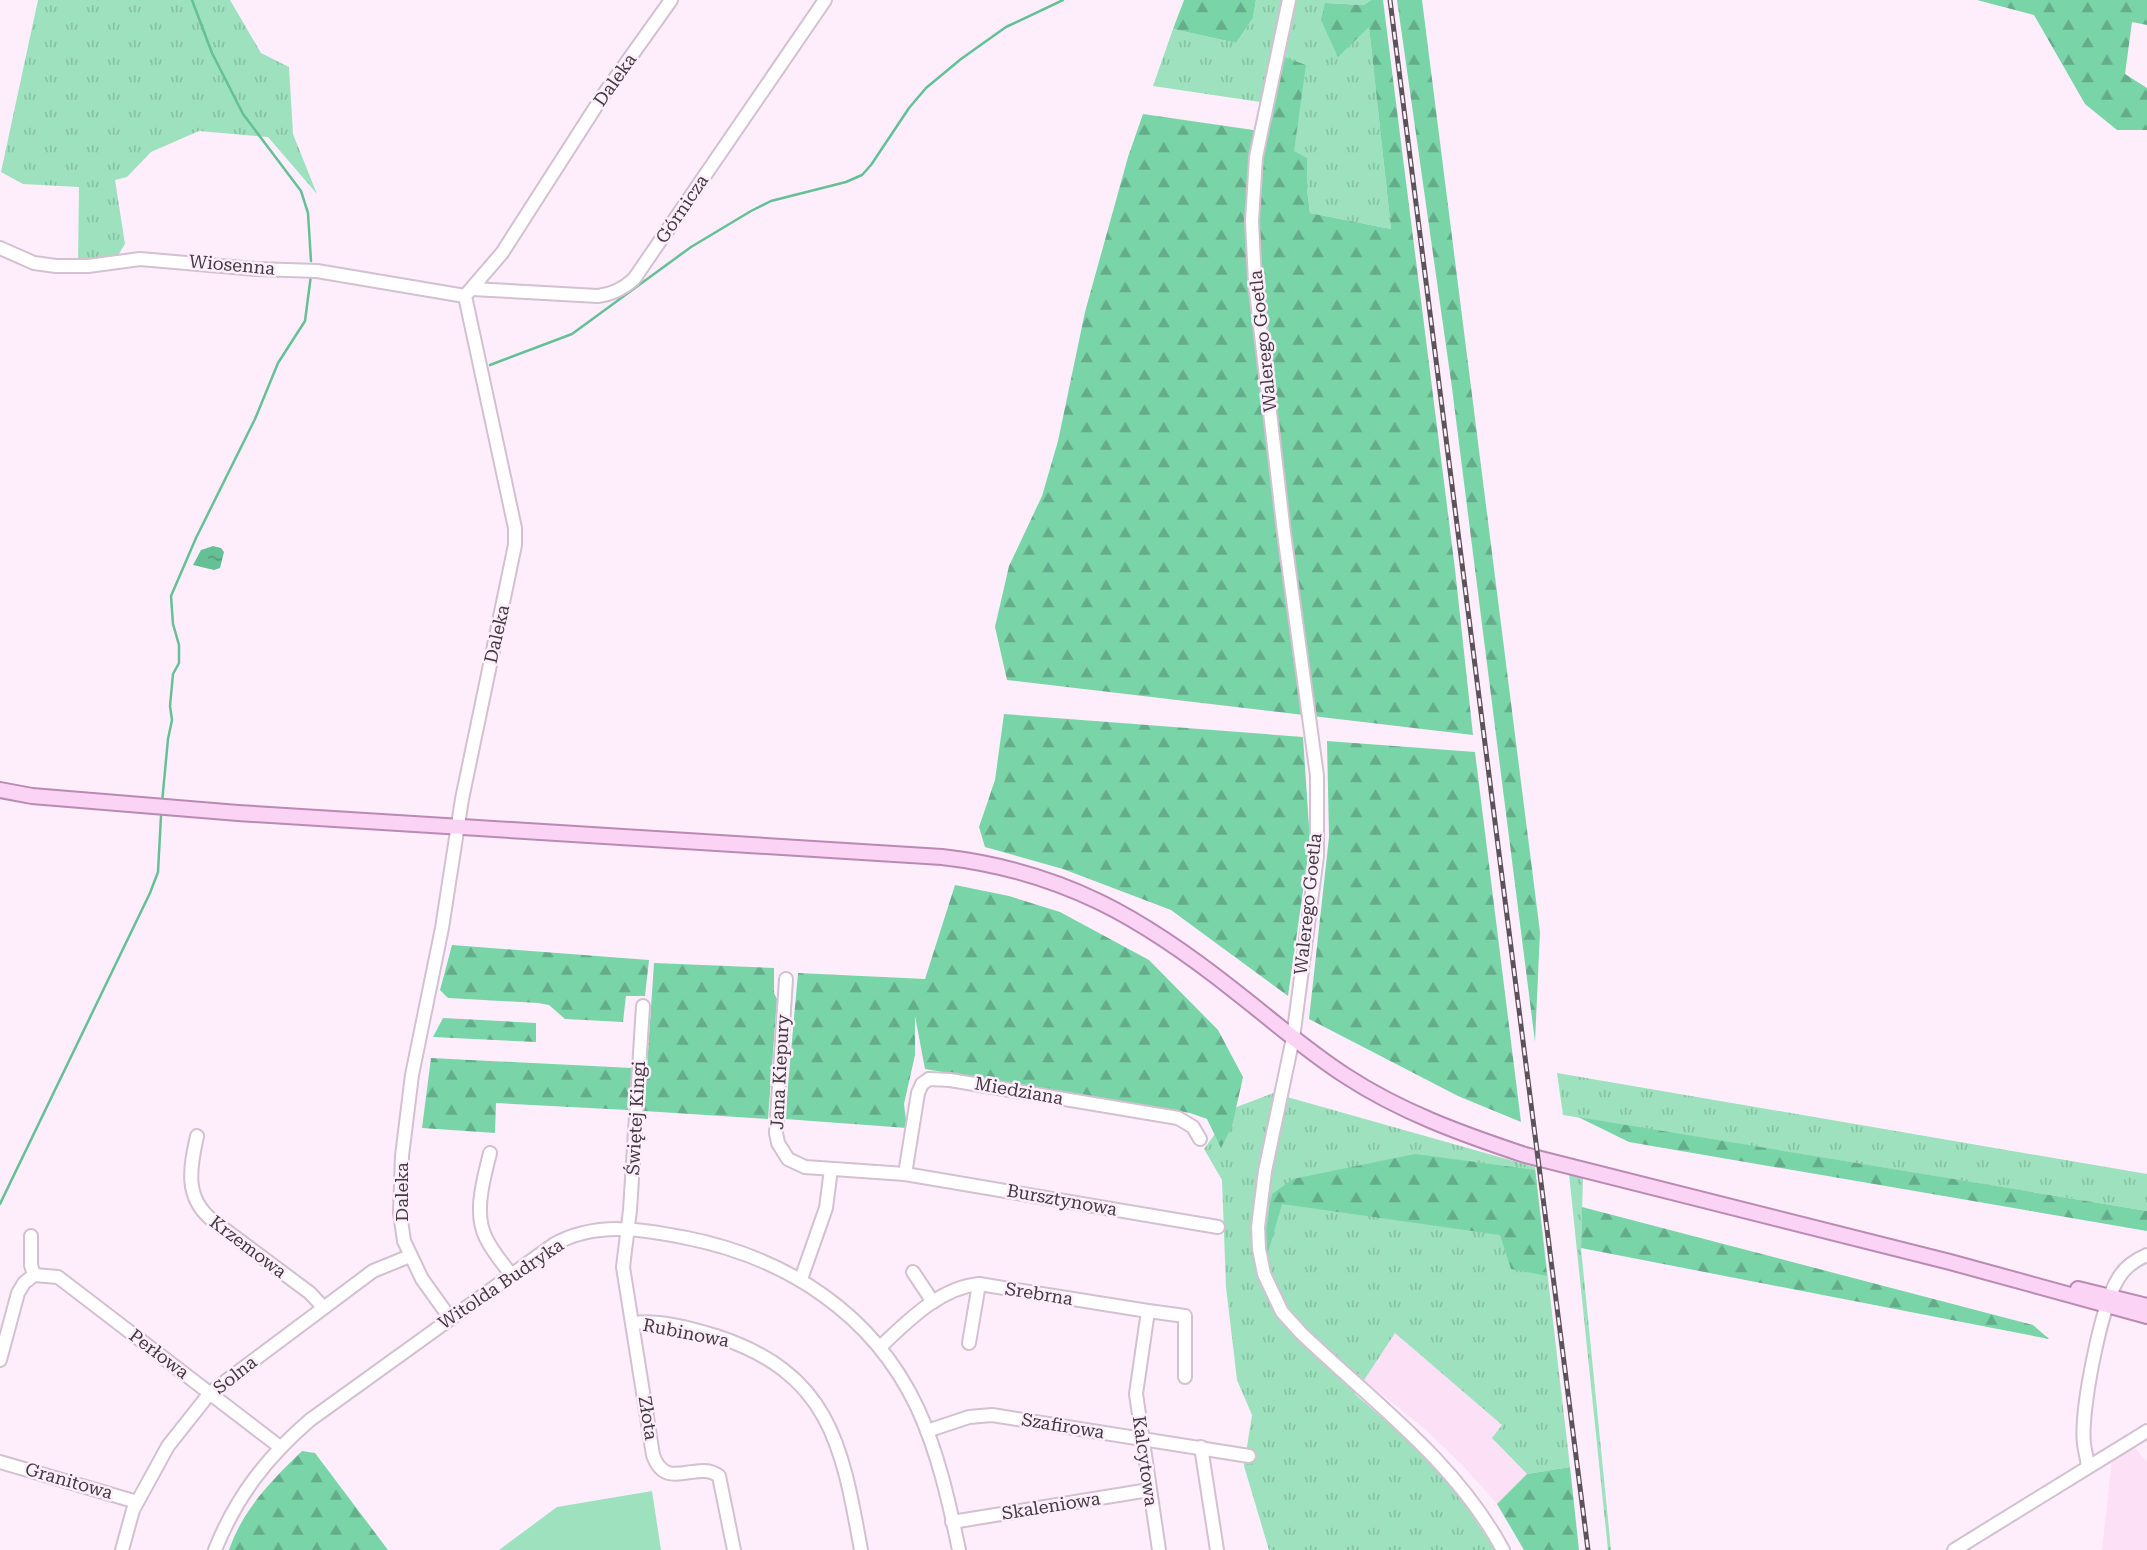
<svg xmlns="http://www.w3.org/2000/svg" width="2147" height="1550" viewBox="0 0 2147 1550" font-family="'Roboto Serif',serif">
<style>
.built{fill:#fbe0f6}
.grass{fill:url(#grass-tufts)}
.forest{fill:url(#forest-firs)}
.park{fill:#9de1be}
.water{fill:url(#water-ripples)}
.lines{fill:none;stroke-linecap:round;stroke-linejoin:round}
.stream{stroke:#65c095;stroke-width:2.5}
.minor-casing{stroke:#d3c0d0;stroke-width:16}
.major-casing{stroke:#b98ab2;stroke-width:18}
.minor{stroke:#fff;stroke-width:12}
.major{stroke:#fbd3f5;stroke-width:14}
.rail-casing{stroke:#5b535a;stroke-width:5}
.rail{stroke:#feeefb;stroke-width:2.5;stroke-dasharray:8;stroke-linecap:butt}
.labels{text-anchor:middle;stroke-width:5;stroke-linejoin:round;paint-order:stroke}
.street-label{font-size:18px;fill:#413a40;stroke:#feeefb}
</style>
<defs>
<pattern id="grass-tufts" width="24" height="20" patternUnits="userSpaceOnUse" patternTransform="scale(1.75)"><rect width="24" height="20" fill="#9de1be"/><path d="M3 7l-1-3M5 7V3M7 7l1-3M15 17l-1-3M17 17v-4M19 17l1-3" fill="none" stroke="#88c2a4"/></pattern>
<pattern id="forest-firs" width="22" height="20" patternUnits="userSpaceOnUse" patternTransform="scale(1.75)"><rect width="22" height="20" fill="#79d4a8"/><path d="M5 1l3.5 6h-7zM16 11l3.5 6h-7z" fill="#65ad8a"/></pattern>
<pattern id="water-ripples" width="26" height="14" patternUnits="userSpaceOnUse" patternTransform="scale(1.75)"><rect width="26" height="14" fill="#65c095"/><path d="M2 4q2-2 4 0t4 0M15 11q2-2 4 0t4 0" fill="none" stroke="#559d7b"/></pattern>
</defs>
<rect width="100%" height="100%" fill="#feeefb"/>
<!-- built -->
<g class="built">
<path d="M1395,1333L1502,1425L1492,1438L1527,1474L1497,1504L1464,1467L1426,1430L1364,1380Z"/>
<path d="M2134,1447L2147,1462V1550H2102L2112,1460Z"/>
</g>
<!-- grass -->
<g class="grass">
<path d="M38,0H230L261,53L289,67L293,134L317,194L268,137L199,131L151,152L127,177L115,180L125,244L117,257L78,264L79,187L23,184L1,172Z"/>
<path d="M1256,0H1371L1364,5L1325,3L1369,26L1391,229L1310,213L1307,189V158L1294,152L1273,104L1153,86L1173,29L1236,43L1253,18Z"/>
<path d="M1557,1073L2147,1174V1211L1563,1115Z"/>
<path d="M1273,1093L1535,1167L1570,1467L1527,1474L1492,1438L1502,1425L1395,1333L1355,1394L1443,1471L1495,1550H1269L1244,1466L1252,1415L1237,1380L1226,1287L1222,1180L1204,1149L1234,1108Z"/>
<path d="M1569,1174L1583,1177L1581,1248L1611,1550H1608Z"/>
</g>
<!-- forest -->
<g class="forest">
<path d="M1184,0H1256L1253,18L1236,43L1173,29Z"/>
<path d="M1371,0H1383L1455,569L1473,735L1007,680L995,627L1009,566L1042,496L1058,441L1085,312L1128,157L1143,114L1267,132L1281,56L1306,65L1294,151L1307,158V189L1310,213L1391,229L1369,27L1338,57L1321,20L1325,3L1364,5Z"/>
<path d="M1397,0H1422L1540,932L1535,1042L1452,388Z"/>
<path d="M1977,0H2147V25L2132,22L2125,74L2147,88V130H2117L2085,104L2034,15Z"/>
<path d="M1004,714L1303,737L1310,842L1288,996L1171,910L1063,869L985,847L979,827L995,780Z"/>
<path d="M1327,741L1475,752L1521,1122L1458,1096L1309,1019L1329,837Z"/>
<path d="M955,885L1009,896L1060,912L1149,960L1218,1030L1243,1077L1232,1126L1221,1148L1207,1119L1190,1113L925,1069L915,1016V1055L904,1104L907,1128L785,1119L798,973L925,979Z"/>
<path d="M452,945L649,960L645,996H626L623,1022L565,1019L549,1005L538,1003L448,998L440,990Z"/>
<path d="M654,963L774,968V993L777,999L768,1119L644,1111Z"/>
<path d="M443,1018L536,1023V1042L433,1037Z"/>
<path d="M431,1058L632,1068L628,1110L496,1103L495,1133L422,1128Z"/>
<path d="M1578,1117L2147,1211V1231L1629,1142Z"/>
<path d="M1415,1154L1535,1170L1547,1276L1511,1269L1500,1235L1282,1204L1267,1256L1266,1232L1270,1203L1272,1194L1293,1179Z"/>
<path d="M1582,1207L2033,1325L2049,1339L1581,1248Z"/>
<path d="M302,1451L315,1453L388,1550H229C243,1509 271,1481 302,1451Z"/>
<path d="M1570,1467L1579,1550H1524L1497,1504L1527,1474Z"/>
</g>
<!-- park -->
<path class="park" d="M652,1491L661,1550H499L557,1507Z"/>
<!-- water -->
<path class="water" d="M213,546L221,548L224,552L220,568L214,570L193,565L201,550Z"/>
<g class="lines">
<!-- stream -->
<g class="stream">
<path d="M192,0L212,53L243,114L301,191L308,213L311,261"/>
<path d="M490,365L572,334L691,247L751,211L771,201L846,182L862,175L871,165L909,108L926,88L961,59L1006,27L1063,0"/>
<path d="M162,803L168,739L172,720L170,706L173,674L179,663V645L173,624L171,596L196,538L255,419L278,363L305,321L311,275"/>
<path d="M0,1204L150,893L158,872L161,816"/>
</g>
<defs>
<g id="minor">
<path d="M1289,0L1256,157L1252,221L1255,282L1284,533L1317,776V856L1293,1038L1265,1171L1258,1227L1259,1249L1264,1274L1282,1312L1301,1333C1373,1402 1455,1461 1503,1550"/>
<path d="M0,248L34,263L56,266H88L140,259L256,269L317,271L465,296"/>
<path d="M472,289L598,296C613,294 623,289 634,279L825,0"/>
<path d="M786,979L776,1133L778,1143L788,1159L805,1167L905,1174L1218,1227"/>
<path d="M643,1006L630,1210L623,1267L653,1455C666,1493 697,1459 719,1476L734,1550"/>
<path d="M197,1136C190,1168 184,1197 212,1220L310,1293L323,1307"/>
<path d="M490,1153C484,1178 473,1213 486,1238C492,1251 502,1263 511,1274"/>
<path d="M905,1174L918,1093L922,1084L929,1079L950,1080L1178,1118L1193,1127L1200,1139"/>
<path d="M913,1272L933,1302"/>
<path d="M34,1275L58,1277L280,1447"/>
<path d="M801,1279L826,1208L831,1169"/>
<path d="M1148,1311L1185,1316V1377"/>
<path d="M450,1318L422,1279L404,1241L400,1213L402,1156L412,1075L442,928L462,799L515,545V528L465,296L502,253L602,97L671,0"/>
<path d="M633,1323C660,1320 690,1328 716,1336C830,1373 842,1445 861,1550"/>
<path d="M969,1343L979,1284"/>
<path d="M880,1347C908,1321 939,1288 979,1284L1148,1311L1136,1394L1159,1550"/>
<path d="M0,1360L18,1293L24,1283L34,1275L31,1265V1236"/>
<path d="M927,1431L969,1417L992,1415L1249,1456"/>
<path d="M1201,1447L1217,1550"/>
<path d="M0,1462L137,1502"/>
<path d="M2088,1466C2087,1459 2085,1451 2084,1444C2080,1412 2101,1306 2118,1279C2124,1268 2135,1260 2147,1255"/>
<path d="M952,1522L1149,1490"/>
<path d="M122,1550L133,1510L168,1446L210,1393L373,1271L410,1256"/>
<path d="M215,1550C236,1497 267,1457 310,1420L553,1245C595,1221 642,1229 687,1238C787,1258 873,1314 917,1407C938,1452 949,1502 959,1550"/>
<path d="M1954,1550L2147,1431"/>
</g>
<g id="major">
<path d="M0,790L32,796L238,813L942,857C1063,871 1143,918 1236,992C1272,1020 1307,1051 1346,1076C1401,1112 1462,1134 1525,1155L1950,1262L2147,1316"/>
<path d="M2078,1289L2147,1306"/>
</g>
</defs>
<!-- minor casing -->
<use href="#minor" class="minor-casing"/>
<!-- major casing -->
<use href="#major" class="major-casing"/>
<!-- minor -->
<use href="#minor" class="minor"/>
<!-- major -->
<use href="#major" class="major"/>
<defs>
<path id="rail" d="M1390,0L1588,1550"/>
</defs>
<!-- rail casing -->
<use href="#rail" class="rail-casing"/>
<!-- rail -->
<use href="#rail" class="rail"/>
</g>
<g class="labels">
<!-- street labels -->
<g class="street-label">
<text transform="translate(615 80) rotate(-55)" y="6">Daleka</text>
<text transform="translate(682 209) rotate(-56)" y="6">Górnicza</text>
<text transform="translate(232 265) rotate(5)" y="6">Wiosenna</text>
<text transform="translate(1263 341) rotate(-96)" y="6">Walerego Goetla</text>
<text transform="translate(497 634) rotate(-77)" y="6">Daleka</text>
<text transform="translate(1308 904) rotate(-84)" y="6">Walerego Goetla</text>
<text transform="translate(780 1072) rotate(-87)" y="6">Jana Kiepury</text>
<text transform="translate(1019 1091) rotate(10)" y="6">Miedziana</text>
<text transform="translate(636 1118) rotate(-87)" y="6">Świętej Kingi</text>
<text transform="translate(402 1192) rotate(-90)" y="6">Daleka</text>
<text transform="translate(1062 1200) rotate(10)" y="6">Bursztynowa</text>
<text transform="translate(248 1247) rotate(37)" y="6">Krzemowa</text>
<text transform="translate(501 1284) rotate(-34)" y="6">Witolda Budryka</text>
<text transform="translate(1039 1294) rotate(9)" y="6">Srebrna</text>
<text transform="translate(686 1333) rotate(11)" y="6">Rubinowa</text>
<text transform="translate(159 1354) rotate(37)" y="6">Perłowa</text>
<text transform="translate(235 1375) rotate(-38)" y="6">Solna</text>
<text transform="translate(648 1418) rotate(81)" y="6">Złota</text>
<text transform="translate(1063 1426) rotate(9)" y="6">Szafirowa</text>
<text transform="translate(1145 1461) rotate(82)" y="6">Kalcytowa</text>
<text transform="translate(69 1481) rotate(16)" y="6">Granitowa</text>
<text transform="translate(1051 1506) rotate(-9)" y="6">Skaleniowa</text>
</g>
</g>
</svg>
